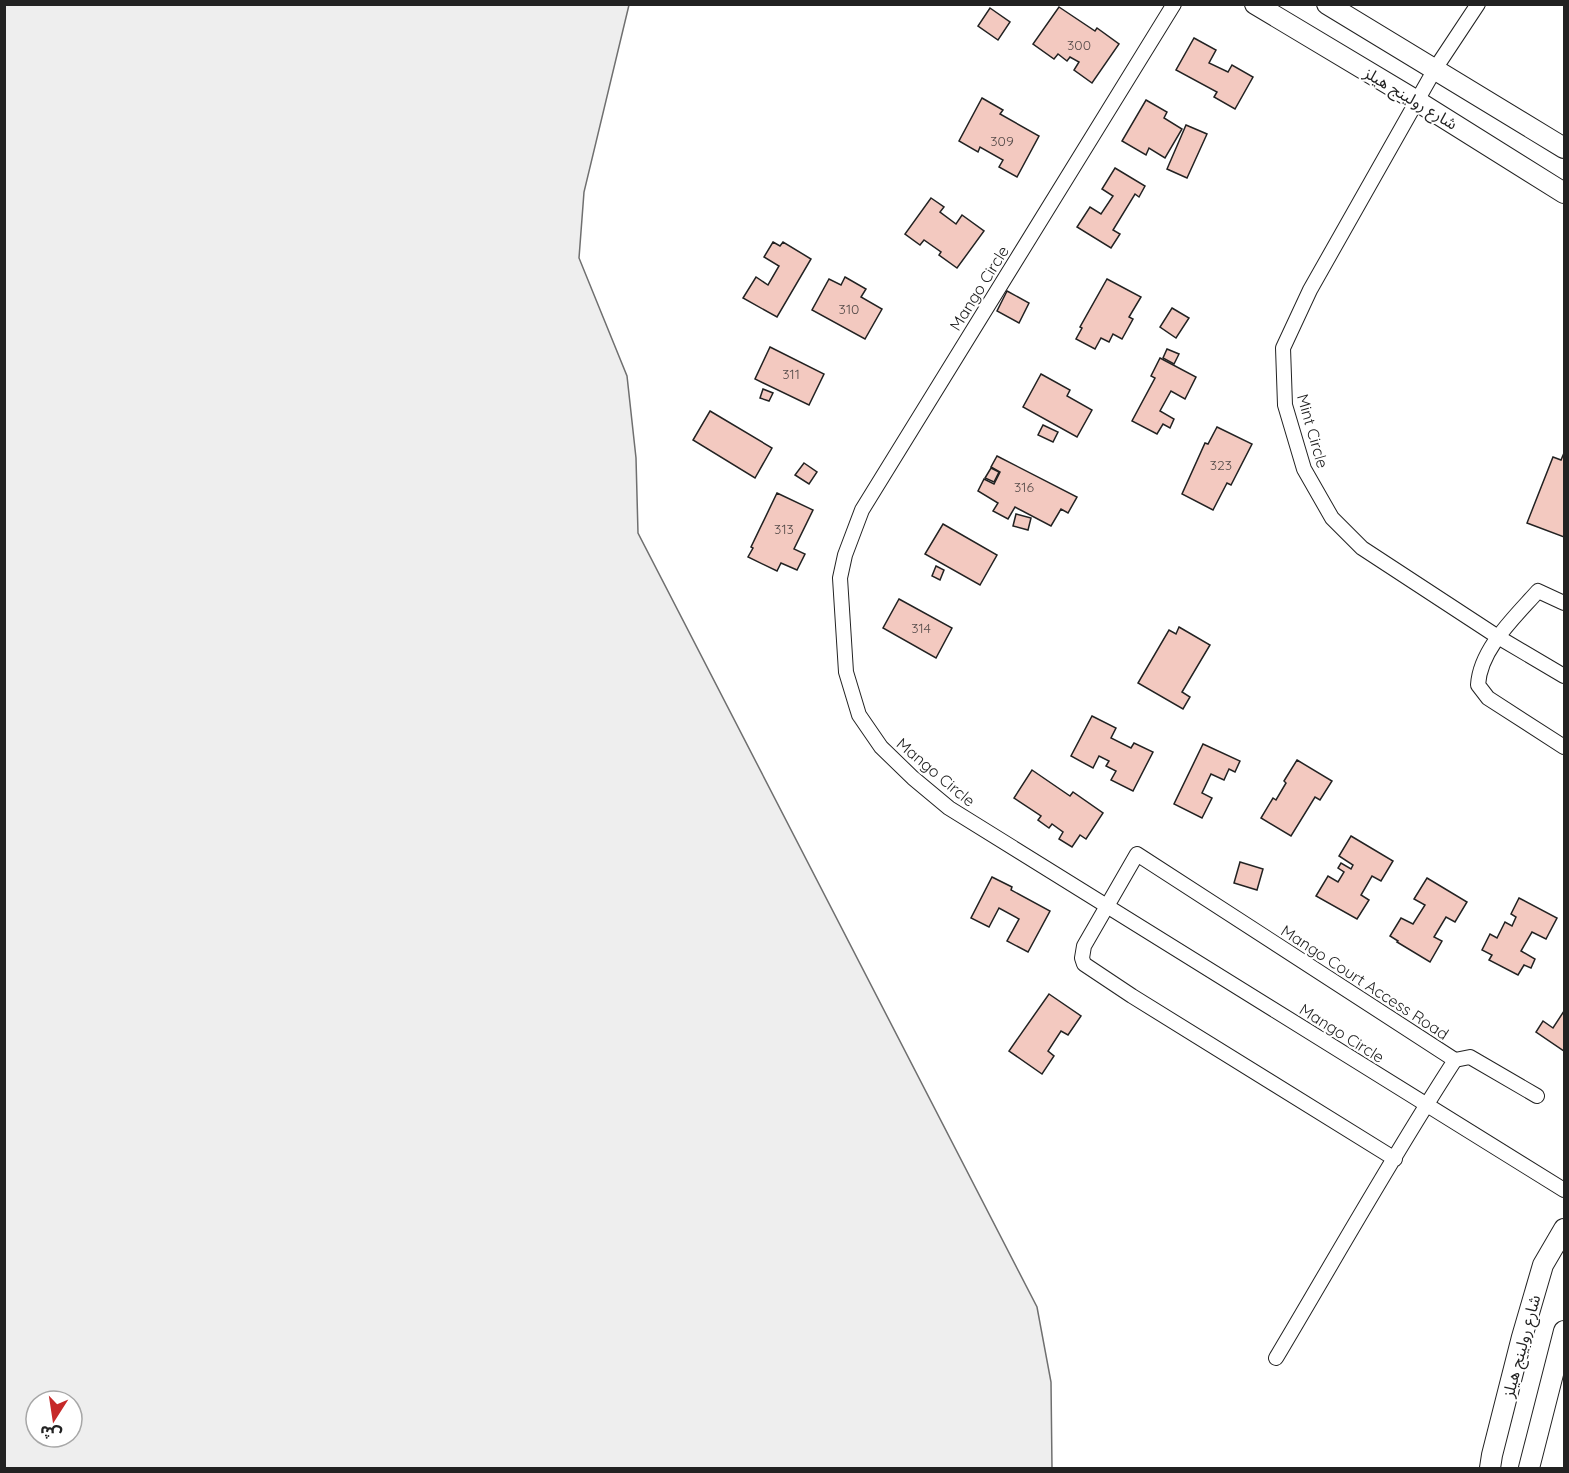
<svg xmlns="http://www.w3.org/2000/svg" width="1569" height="1473" viewBox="0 0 1569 1473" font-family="Quicksand,'Noto Sans Arabic',sans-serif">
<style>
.green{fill:#eee;stroke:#6f6f6f;stroke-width:1.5;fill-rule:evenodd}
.building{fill:#f3c9c0;stroke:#222;stroke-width:1.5}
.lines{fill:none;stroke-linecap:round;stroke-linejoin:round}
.minor-casing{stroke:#222;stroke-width:16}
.secondary-casing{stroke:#222;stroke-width:22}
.minor{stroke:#fff;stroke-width:14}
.secondary{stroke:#fff;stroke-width:20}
.labels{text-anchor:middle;stroke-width:4.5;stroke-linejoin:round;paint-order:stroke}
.number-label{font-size:14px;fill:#564c4a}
.street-label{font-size:16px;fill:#222;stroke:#fff}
</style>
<rect width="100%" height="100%" fill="#fff"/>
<!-- green -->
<path class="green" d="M5,4L629,5L584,192L579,258L627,376L636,458L638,533L1037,1307L1051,1382L1052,1468H5ZM36,1401H72V1437H36Z"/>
<!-- building -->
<g class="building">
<path d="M1059,7L1095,31L1097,28L1119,44L1092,83L1074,70L1079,62L1070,57L1067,61L1058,54L1054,59L1033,44Z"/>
<path d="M990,8L1010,22L998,40L978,26Z"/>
<path d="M1194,38L1216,50L1209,63L1228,72L1232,65L1253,77L1235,109L1214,97L1217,92L1176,70Z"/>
<path d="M982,98L1003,110L1000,114L1039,136L1017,177L999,167L1003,160L980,147L978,152L959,141Z"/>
<path d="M1146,100L1167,112L1164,118L1182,129L1165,158L1149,148L1146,155L1122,141Z"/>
<path d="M1186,125L1207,134L1187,178L1167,169Z"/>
<path d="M1115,168L1145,186L1139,197L1135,194L1113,230L1120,234L1111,248L1077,227L1090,207L1101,214L1113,196L1102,189Z"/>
<path d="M931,198L944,207L940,212L956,224L962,215L984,231L957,268L939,255L941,252L924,240L920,245L905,234Z"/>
<path d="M773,242L780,246L783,242L811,259L777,317L743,298L756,277L768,285L779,266L764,257Z"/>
<path d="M845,277L866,289L861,297L882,309L865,339L812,310L829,279L841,285Z"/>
<path d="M1107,279L1141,297L1129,317L1133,319L1122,339L1113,334L1109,342L1101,338L1095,349L1076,339L1082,328L1080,327Z"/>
<path d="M1007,291L1029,303L1019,323L997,311Z"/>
<path d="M1172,308L1189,318L1176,338L1160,327Z"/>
<path d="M770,347L824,374L809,405L755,379Z"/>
<path d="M1167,349L1179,354L1174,364L1163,358Z"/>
<path d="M1160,358L1196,377L1185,399L1171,391L1160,411L1174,419L1170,428L1163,424L1157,434L1132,421L1155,378L1151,376Z"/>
<path d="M1041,374L1070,390L1067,396L1092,410L1077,437L1023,407Z"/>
<path d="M763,389L773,393L769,401L760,398Z"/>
<path d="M710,411L772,448L755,478L693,440Z"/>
<path d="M1043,425L1058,432L1053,442L1038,435Z"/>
<path d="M1217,427L1252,444L1231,485L1227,483L1213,510L1182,494L1205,443L1208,444Z"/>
<path d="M1564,453V537L1527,523L1553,457L1561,460Z"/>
<path d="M997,456L1077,497L1068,513L1061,509L1051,526L1015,507L1008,519L993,511L998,503L978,491L984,479L994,484L1000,472L991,467Z"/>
<path d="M804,463L817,472L809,484L795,475Z"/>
<path d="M991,468L999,472L994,482L985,478Z"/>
<path d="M777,493L813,510L794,549L805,554L797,570L781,563L777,571L748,557L753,548L751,547Z"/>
<path d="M1016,514L1031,518L1028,530L1013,526Z"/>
<path d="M943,524L997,555L980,585L925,554Z"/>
<path d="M936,566L944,570L940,580L932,576Z"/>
<path d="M899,599L952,628L936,658L883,628Z"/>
<path d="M1179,627L1210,645L1182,692L1190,697L1183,709L1138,683L1169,630L1176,634Z"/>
<path d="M1092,716L1116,728L1111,738L1131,748L1134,743L1153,752L1133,791L1111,780L1116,771L1106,766L1109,761L1099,756L1093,768L1071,756Z"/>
<path d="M1203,744L1240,761L1235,772L1229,769L1224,780L1211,774L1202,793L1212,798L1202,818L1174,804Z"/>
<path d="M1297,760L1332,781L1320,800L1315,797L1291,836L1261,818L1273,798L1276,800L1286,783L1284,781Z"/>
<path d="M1032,770L1070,796L1073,792L1103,813L1086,839L1080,835L1072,847L1059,839L1063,832L1052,824L1049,828L1038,820L1041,816L1014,798Z"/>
<path d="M1351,836L1393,861L1381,881L1372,876L1361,895L1369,900L1357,919L1316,896L1328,876L1338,882L1344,872L1338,868L1341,863L1351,869L1353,865L1339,856Z"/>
<path d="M1240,862L1263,869L1257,890L1234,883Z"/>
<path d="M992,877L1012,887L1011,890L1050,911L1028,952L1007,941L1019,919L999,908L989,927L971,918Z"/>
<path d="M1427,878L1467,902L1455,922L1446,917L1434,937L1442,941L1430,962L1397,942L1398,941L1390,936L1401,918L1413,924L1425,905L1414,899Z"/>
<path d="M1519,898L1557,918L1546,939L1532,932L1521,951L1535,959L1531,968L1524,965L1518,975L1489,960L1492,955L1482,950L1490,934L1497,938L1505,922L1512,926L1516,917L1511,914Z"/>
<path d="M1049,994L1081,1016L1068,1035L1061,1031L1048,1051L1054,1056L1042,1074L1009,1051Z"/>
<path d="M1564,1011V1051L1536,1032L1543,1021L1553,1028Z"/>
</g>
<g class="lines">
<defs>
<g id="minor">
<path d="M1174,4L862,510L845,555L840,578L846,672L859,715L881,747L913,778L949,808L1564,1190"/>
<path d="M1478,4L1435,69L1310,290L1283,348L1285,405L1304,469L1332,518L1362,548L1498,637L1564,676"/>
<path d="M1564,603L1538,591C1515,617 1480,649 1478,685L1488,698L1564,747"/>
<path d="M1455,1060L1470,1057L1537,1096"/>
<path d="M1276,1358C1335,1259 1392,1157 1455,1060L1137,854L1084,946L1082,958L1084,964L1132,996L1395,1159"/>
</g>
<g id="secondary">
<path d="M1255,4L1417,101L1564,193"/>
<path d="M1327,4L1564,148"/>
<path d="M1490,1468L1492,1455L1522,1337L1543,1265L1564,1229"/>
<path d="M1529,1468L1564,1331"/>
</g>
</defs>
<!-- minor casing -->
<use href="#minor" class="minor-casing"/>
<!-- secondary casing -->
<use href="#secondary" class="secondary-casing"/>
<!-- minor -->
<use href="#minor" class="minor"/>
<!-- secondary -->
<use href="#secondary" class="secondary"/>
</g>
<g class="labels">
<!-- number labels -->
<g class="number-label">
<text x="1079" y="50">300</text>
<text x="1002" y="146">309</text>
<text x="849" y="314">310</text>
<text x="791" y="379">311</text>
<text x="1221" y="470">323</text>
<text x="1024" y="492">316</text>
<text x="784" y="534">313</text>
<text x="921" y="633">314</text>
</g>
<!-- street labels -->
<g class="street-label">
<text transform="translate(1411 98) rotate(31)" y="6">شارع رولينج هيلز</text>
<text transform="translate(979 288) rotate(-58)" y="6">Mango Circle</text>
<text transform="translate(1313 431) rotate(74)" y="6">Mint Circle</text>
<text transform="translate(936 772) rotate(40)" y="6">Mango Circle</text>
<text transform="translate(1365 982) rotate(33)" y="6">Mango Court Access Road</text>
<text transform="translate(1342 1033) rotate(32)" y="6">Mango Circle</text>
<text transform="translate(1521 1346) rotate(-75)" y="6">شارع رولينج هيلز</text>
</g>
</g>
<!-- border -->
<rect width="1569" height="1473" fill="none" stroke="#222222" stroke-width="12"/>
<!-- north arrow -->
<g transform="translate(54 1419) rotate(192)"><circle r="28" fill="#ffffff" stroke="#a7a7a7" stroke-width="1.5"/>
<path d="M0-4.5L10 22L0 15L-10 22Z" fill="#c62828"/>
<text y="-9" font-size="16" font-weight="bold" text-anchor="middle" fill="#222222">ش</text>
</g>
</svg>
